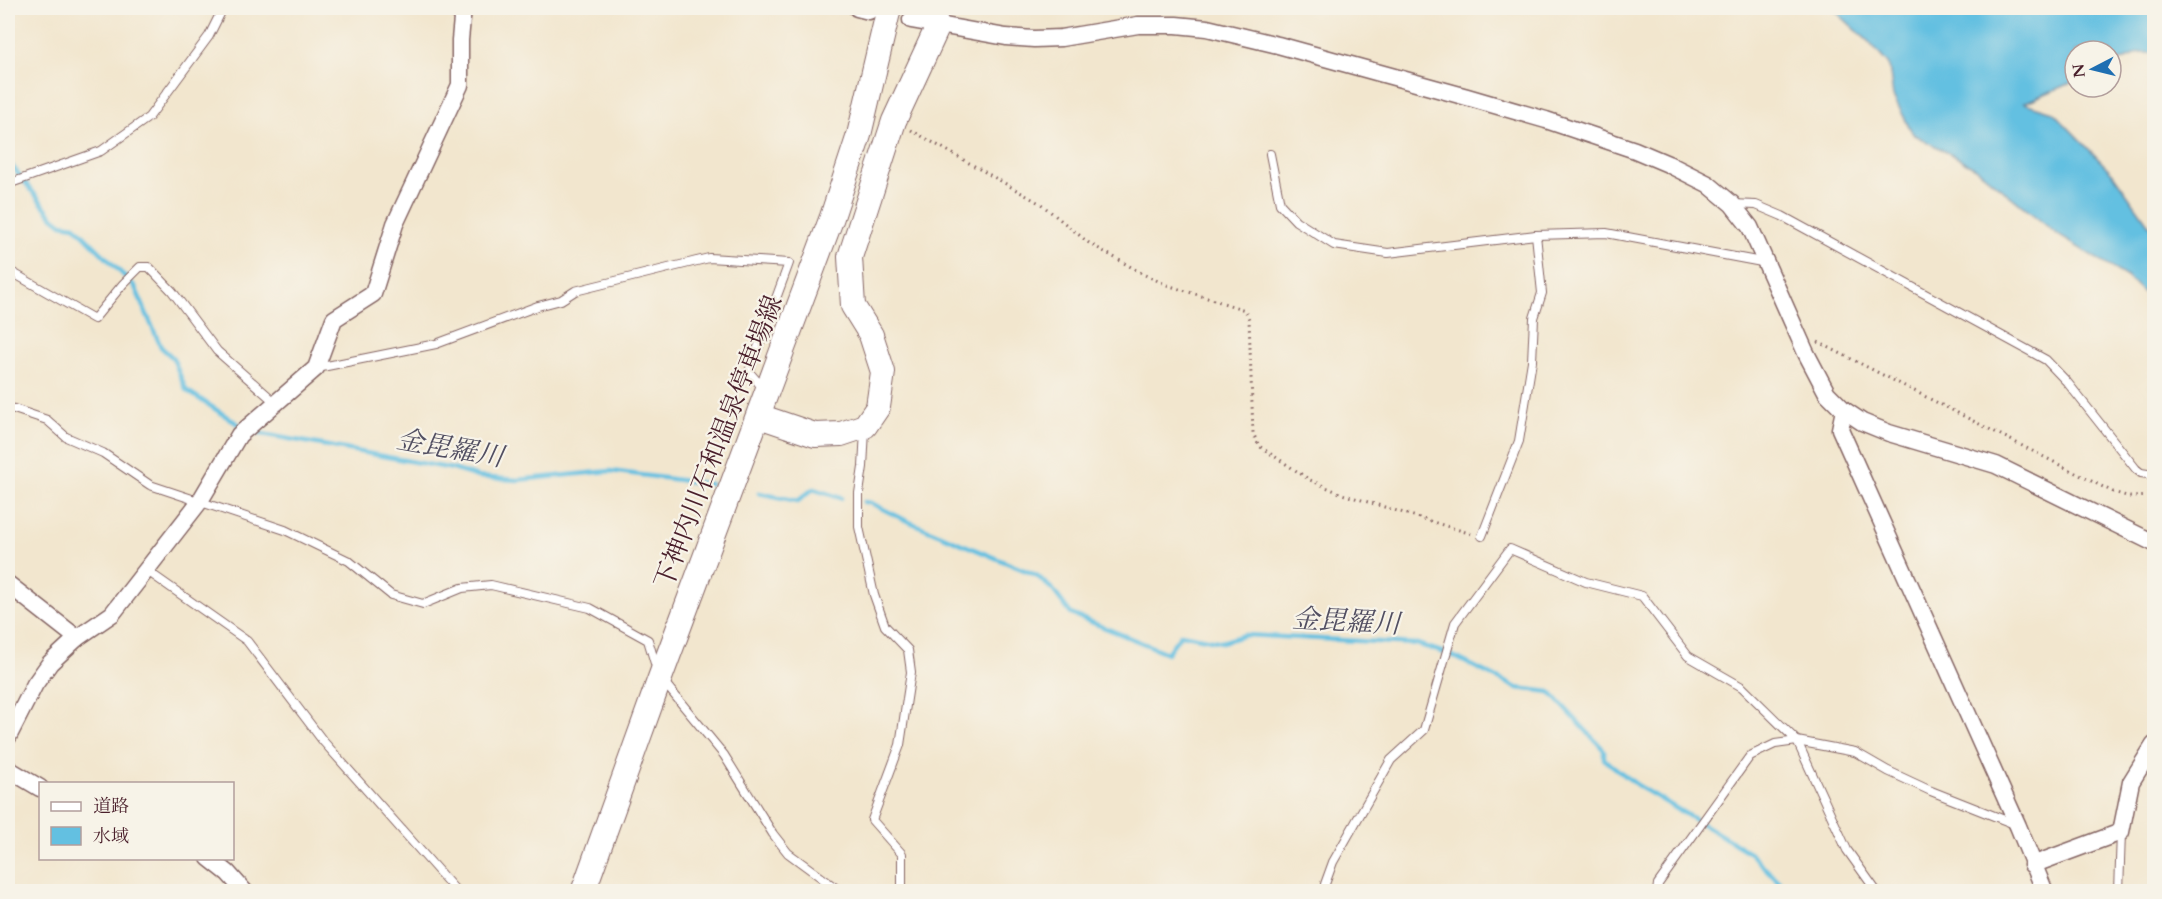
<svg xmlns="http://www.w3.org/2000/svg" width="2162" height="899" viewBox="0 0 2162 899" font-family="Cardo,'Noto Serif JP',serif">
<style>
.water{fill:#63c0e1;stroke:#567086;stroke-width:1.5}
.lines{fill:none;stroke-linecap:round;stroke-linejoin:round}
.stream{stroke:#63c0e1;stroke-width:4.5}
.service-casing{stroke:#856564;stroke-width:10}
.minor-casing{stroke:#856564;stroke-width:19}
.secondary-casing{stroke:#856564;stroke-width:26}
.path{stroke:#856564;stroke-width:3;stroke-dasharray:1.5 4.5;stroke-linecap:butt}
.service{stroke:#fff;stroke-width:8}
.minor{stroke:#fff;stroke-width:16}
.secondary{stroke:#fff;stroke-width:24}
.labels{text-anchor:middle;stroke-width:4.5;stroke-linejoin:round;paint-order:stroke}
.street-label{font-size:26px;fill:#4a1f2b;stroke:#f7f3e8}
.water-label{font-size:27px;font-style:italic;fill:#524f62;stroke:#f7f3e8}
</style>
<rect width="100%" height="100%" fill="#f7f3e8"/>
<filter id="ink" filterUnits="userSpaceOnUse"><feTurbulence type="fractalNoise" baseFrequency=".0167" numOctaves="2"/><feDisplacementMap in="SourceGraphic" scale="12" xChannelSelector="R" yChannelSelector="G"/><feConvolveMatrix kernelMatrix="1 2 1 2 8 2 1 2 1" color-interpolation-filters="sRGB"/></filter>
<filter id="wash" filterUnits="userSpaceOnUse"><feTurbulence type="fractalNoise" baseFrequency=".008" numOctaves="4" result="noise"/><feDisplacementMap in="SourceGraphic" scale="24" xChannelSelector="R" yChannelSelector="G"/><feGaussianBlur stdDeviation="1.35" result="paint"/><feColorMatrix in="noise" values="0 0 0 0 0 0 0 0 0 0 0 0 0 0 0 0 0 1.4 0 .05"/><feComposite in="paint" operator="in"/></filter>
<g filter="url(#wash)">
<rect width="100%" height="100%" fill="#f2e6ce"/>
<!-- water -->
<path class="water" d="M1832,8H2154V53H2139L2111,65V51H2075V81L2024,103L2053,112L2113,174L2154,232V303L2127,277L2058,235L1976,168L1913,134L1893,96L1889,65L1868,41Z"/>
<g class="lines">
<!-- stream -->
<g class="stream">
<path d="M8,161L53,217L62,224L75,226L135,287L161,347L173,358L186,390L241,426"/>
<path d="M257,433L453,469L478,477L517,480L610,471L710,484"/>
<path d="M759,493L798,501L813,489L841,498"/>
<path d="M864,502L871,503L905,520L1036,575L1053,590L1071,614L1167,653L1181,634L1222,642L1245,635L1417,644L1451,655L1517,688L1550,692L1604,750V759L1637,785L1749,852L1789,892"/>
</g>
</g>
</g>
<g filter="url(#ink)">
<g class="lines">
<defs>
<g id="service">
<path d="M1270,154L1280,204L1296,221L1334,245L1388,253L1536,235L1606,233L1767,263"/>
<path d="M8,184L101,151L149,117L209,36L223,8"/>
<path d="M1732,204L1756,205L1782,216L2046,360L2067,382L2136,469L2141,473L2154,475"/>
<path d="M8,270L94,319L123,284L140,267H149L172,291L217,351L276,403"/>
<path d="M317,368L436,344L538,306L561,300L575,291L709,258L789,263L749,372L763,388"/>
<path d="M8,407L47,420L66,437L103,453L150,485L285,530L349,561L391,595L423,604L462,588L491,585L590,608L648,640L657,670"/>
<path d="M865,430L863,467L859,493V527L874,595L885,626L908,650L911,672L900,745L872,820L902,854V892"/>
<path d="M1482,536L1519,441L1532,361L1534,318L1542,293L1536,235"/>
<path d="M146,570L247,641L323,741L457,892"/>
<path d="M663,681L724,755L773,834L788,853L841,892"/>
<path d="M1326,892L1325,884L1333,862L1391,760L1424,730L1455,623L1510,549L1586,582L1642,596L1688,656L1742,687L1797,741L1847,850L1877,892"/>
<path d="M1657,892L1658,884L1750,756L1775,744L1797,741L1855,752L1888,771L1931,791L2017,825"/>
<path d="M2119,892L2121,832"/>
</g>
<g id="minor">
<path d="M857,8L869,11"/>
<path d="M911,20L1006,37L1034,39L1061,38L1138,25H1176L1207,28L1278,45L1467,97L1546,120L1635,150L1668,164L1708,184L1732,204L1750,227L1806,353L1827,393L1844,410L1862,422L1889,433L1996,465L2154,543"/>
<path d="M1844,410L1840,429L2018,826L2045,892"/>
<path d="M8,584L77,638"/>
<path d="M8,737L35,684L50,663L77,638L112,614L200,501L239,435L316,368L334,319L373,294L395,224L460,85V40L463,8"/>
<path d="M8,769L40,788"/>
<path d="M209,858L228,873L245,892"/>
<path d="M2032,865L2121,832L2131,782L2154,745"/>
</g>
<g id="secondary">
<path d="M759,416L815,435L841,434L865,426L878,407L883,372L871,335L853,306L850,257L894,121L938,26"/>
<path d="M583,892L660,678L832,217L859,135L889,8"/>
</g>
</defs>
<!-- service casing -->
<use href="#service" class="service-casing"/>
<!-- minor casing -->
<use href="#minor" class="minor-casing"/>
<!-- secondary casing -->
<use href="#secondary" class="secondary-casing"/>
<!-- path -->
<g class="path">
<path d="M1112,8L1125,11"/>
<path d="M911,130L1041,204L1089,243L1145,275L1167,285L1245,310L1249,319L1253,433L1259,446L1310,480L1342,494L1472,534"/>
<path d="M1818,342L2113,492L2130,497L2154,496"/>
</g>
<!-- service -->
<use href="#service" class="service"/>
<!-- minor -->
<use href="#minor" class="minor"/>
<!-- secondary -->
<use href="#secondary" class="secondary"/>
</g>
</g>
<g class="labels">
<!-- street labels -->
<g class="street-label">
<text transform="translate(718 442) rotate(-69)" y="9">下神内川石和温泉停車場線</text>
</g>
<!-- water labels -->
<g class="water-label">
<text transform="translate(450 448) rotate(10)" y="9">金毘羅川</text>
<text transform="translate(1346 621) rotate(3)" y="9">金毘羅川</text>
</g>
</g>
<!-- margin -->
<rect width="2162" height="899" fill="none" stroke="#f7f3e8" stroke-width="30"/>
<!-- legend -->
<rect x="39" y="782" width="195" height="78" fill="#f7f3e8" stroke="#b29e9c" stroke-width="1.5"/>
<rect x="51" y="802" width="30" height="9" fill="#ffffff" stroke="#b29e9c" stroke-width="1.5"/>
<text x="93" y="812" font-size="18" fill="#4a1f2b">道路</text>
<rect x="51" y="827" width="30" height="18" fill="#63c0e1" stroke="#b29e9c" stroke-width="1.5"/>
<text x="93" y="842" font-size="18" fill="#4a1f2b">水域</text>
<!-- north arrow -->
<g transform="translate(2093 69) rotate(263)"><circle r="28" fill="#f7f3e8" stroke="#b29e9c" stroke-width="1.5"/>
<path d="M0-4.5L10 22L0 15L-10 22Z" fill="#1f6fb2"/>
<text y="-9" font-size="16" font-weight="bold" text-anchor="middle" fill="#4a1f2b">N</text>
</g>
</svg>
